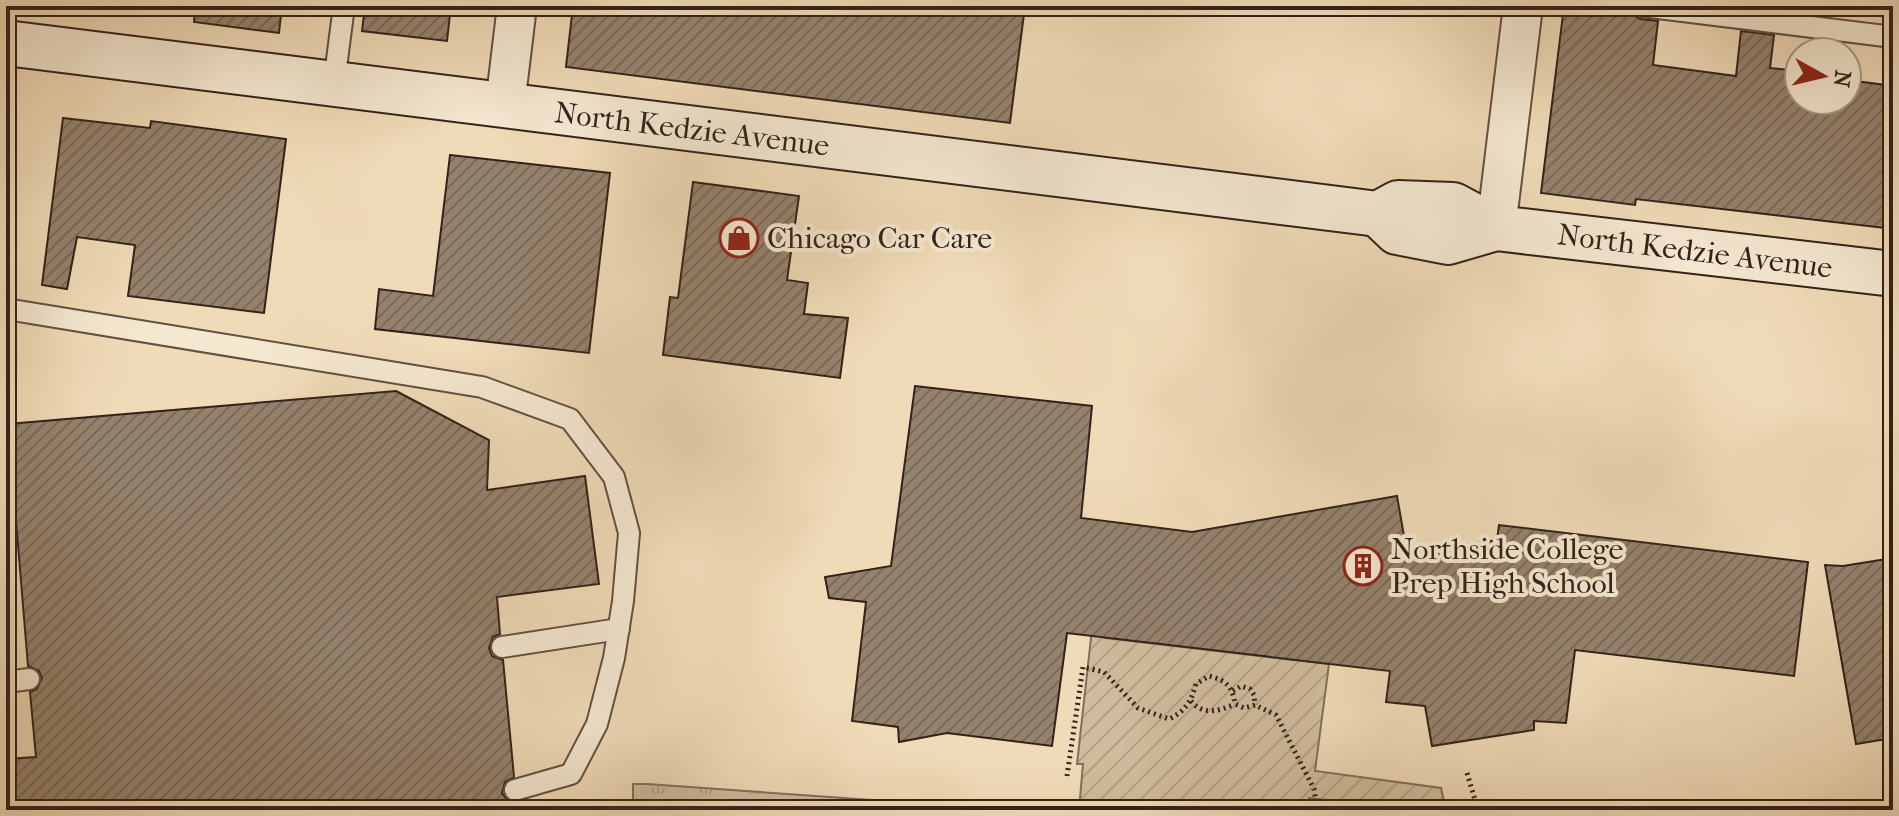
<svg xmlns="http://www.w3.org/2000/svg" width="1899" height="816" viewBox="0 0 1899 816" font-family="'IM FELL French Canon',serif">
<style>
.grass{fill:url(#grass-tufts);stroke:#816f5c;stroke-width:2}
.garden{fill:url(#garden-furrows);stroke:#816f5c;stroke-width:2}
.building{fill:url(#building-hatch);stroke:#32221b;stroke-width:2}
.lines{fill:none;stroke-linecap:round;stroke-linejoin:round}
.lane-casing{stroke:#625042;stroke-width:24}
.street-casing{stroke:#625042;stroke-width:42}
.secondary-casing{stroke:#32221b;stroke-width:48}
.path{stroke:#32221b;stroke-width:5;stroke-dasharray:2 4;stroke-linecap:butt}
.lane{stroke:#f5e8d1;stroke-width:20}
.street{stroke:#f5e8d1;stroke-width:38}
.secondary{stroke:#f5e8d1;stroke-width:44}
.labels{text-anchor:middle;stroke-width:8;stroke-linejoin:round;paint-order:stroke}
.street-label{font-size:30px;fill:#32221b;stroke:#f5e8d1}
.poi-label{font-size:30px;fill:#32221b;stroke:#f5e8d1;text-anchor:start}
</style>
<defs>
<pattern id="grass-tufts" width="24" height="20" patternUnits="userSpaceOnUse" patternTransform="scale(2)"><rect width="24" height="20" fill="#d0bc9d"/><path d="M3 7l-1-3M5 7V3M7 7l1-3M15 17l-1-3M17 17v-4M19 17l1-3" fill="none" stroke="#b3a187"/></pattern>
<pattern id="garden-furrows" width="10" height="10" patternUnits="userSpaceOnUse" patternTransform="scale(2)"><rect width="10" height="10" fill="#d0bc9d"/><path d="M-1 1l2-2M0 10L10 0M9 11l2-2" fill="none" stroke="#b3a187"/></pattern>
<pattern id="building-hatch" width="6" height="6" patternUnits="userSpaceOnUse" patternTransform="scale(2)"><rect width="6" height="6" fill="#95826d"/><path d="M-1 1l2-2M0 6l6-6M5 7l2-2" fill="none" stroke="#7a6a59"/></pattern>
</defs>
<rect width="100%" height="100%" fill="#f0dbb8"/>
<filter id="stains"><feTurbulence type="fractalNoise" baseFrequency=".0025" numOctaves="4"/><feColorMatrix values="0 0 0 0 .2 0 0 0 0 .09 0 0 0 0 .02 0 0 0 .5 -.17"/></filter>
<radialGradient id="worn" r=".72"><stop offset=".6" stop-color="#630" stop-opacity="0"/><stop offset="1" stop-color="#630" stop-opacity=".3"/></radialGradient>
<!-- grass -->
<path class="grass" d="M633,784H647L1014,810H618L633,807Z"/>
<!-- garden -->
<path class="garden" d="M1092,629L1105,638L1329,664L1315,771L1441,788L1446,810H1411L1309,798L1310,810H1079L1083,764H1077Z"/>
<!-- building -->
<g class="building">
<path d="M195,6H282L279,33L194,22Z"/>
<path d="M365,6H451L447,41L362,31Z"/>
<path d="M573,6H1025L1010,123L566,67Z"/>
<path d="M1564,6L1632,14L1640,19L1658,21L1653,65L1736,76L1741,31L1774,35L1770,68L1799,71V100H1847V80L1893,86V229L1636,199L1635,205L1541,193Z"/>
<path d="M63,118L150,128L151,121L286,139L264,313L128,296L135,245L77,237L67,289L42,285Z"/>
<path d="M450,155L610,173L589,353L375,329L379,289L433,296Z"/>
<path d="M693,182L799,196L787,280L808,283L804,314L848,318L840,378L663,355L670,297L678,298Z"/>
<path d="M915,386L1092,406L1081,518L1192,532L1397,496L1407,553L1497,540L1499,525L1808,562L1794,676L1575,650L1566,723L1534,721V730L1432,746L1425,706L1386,702L1390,671L1067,633L1052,746L947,733L899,742L898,727L852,721L866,602L829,598L825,577L891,566Z"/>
<path d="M396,391L489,440L487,490L585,476L599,584L497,597L500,634L493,637L489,648L492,656L503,660L514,777L505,782L502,793L507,800L516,803L517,810H6V759L36,757L30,692L37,689L42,678L39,671L28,666L8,424Z"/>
<path d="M1893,558V738L1856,744L1825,565L1843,566Z"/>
</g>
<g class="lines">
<defs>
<g id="lane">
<path d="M1642,6L1893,37"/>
<path d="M334,83L344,6"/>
<path d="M6,309L482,387L570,419L614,477L629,533L623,601L614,658L597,724L571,774L515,790"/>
<path d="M502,647L619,629"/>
<path d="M6,682L29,679"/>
</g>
<g id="street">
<path d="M505,105L517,6"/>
<path d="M1496,228L1523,6"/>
</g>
<g id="secondary">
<path d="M6,43L1378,214L1398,203L1453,205L1496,228L1893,274"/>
<path d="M1378,214L1397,232L1448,242L1496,228"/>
</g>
</defs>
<!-- lane casing -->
<use href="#lane" class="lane-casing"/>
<!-- street casing -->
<use href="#street" class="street-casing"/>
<!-- secondary casing -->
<use href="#secondary" class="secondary-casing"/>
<!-- path -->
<g class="path">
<path d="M1233,691L1241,686L1250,689L1254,695L1255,705"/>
<path d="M1191,701C1203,716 1219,711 1235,704"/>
<path d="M1467,773L1478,810"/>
<path d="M1067,776L1083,667L1104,672L1138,708L1169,719C1186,711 1191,701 1196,684L1209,676C1227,681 1232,686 1235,704L1244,708L1255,705L1276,715L1314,789L1317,810"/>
<path d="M1181,810L1217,802L1224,804V810"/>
</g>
<!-- lane -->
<use href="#lane" class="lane"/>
<!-- street -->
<use href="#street" class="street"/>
<!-- secondary -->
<use href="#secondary" class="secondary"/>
</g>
<!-- icons -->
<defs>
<symbol id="shop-ring" viewBox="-11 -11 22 22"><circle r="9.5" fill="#f5e8d1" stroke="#8f2418" stroke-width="1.5"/><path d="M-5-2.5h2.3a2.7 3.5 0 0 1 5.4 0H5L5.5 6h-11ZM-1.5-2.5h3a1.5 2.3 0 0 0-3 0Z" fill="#8f2418"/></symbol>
<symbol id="building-ring" viewBox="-11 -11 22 22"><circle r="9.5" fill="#f5e8d1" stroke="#8f2418" stroke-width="1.5"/><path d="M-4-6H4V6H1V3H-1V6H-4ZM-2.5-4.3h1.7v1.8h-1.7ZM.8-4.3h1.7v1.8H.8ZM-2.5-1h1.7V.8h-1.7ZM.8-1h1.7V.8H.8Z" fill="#8f2418"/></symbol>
</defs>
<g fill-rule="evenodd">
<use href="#shop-ring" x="717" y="216" width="44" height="44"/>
<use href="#building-ring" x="1341" y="544" width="44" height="44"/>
</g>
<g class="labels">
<!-- street labels -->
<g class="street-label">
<text transform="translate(692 129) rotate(7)" y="10">North Kedzie Avenue</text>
<text transform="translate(1695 251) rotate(7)" y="10">North Kedzie Avenue</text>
</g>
<!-- poi labels -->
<g class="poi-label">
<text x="767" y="248">Chicago Car Care</text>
<text x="1391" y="559">Northside College<tspan x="1391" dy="34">Prep High School</tspan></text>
</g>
</g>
<!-- margin -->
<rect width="1899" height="816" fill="none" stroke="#f0dbb8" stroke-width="32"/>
<rect x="8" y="8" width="1883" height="800" fill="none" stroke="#32221b" stroke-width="4"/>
<rect x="16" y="16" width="1867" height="784" fill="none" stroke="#32221b" stroke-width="2"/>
<!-- north arrow -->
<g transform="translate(1823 76) rotate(98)"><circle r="38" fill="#f5e8d1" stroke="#a79988" stroke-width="2"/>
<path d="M0-6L14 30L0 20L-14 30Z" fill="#8f2418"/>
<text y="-12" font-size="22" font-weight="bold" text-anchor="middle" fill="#32221b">N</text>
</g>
<rect width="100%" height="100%" filter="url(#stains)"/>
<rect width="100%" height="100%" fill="url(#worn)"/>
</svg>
